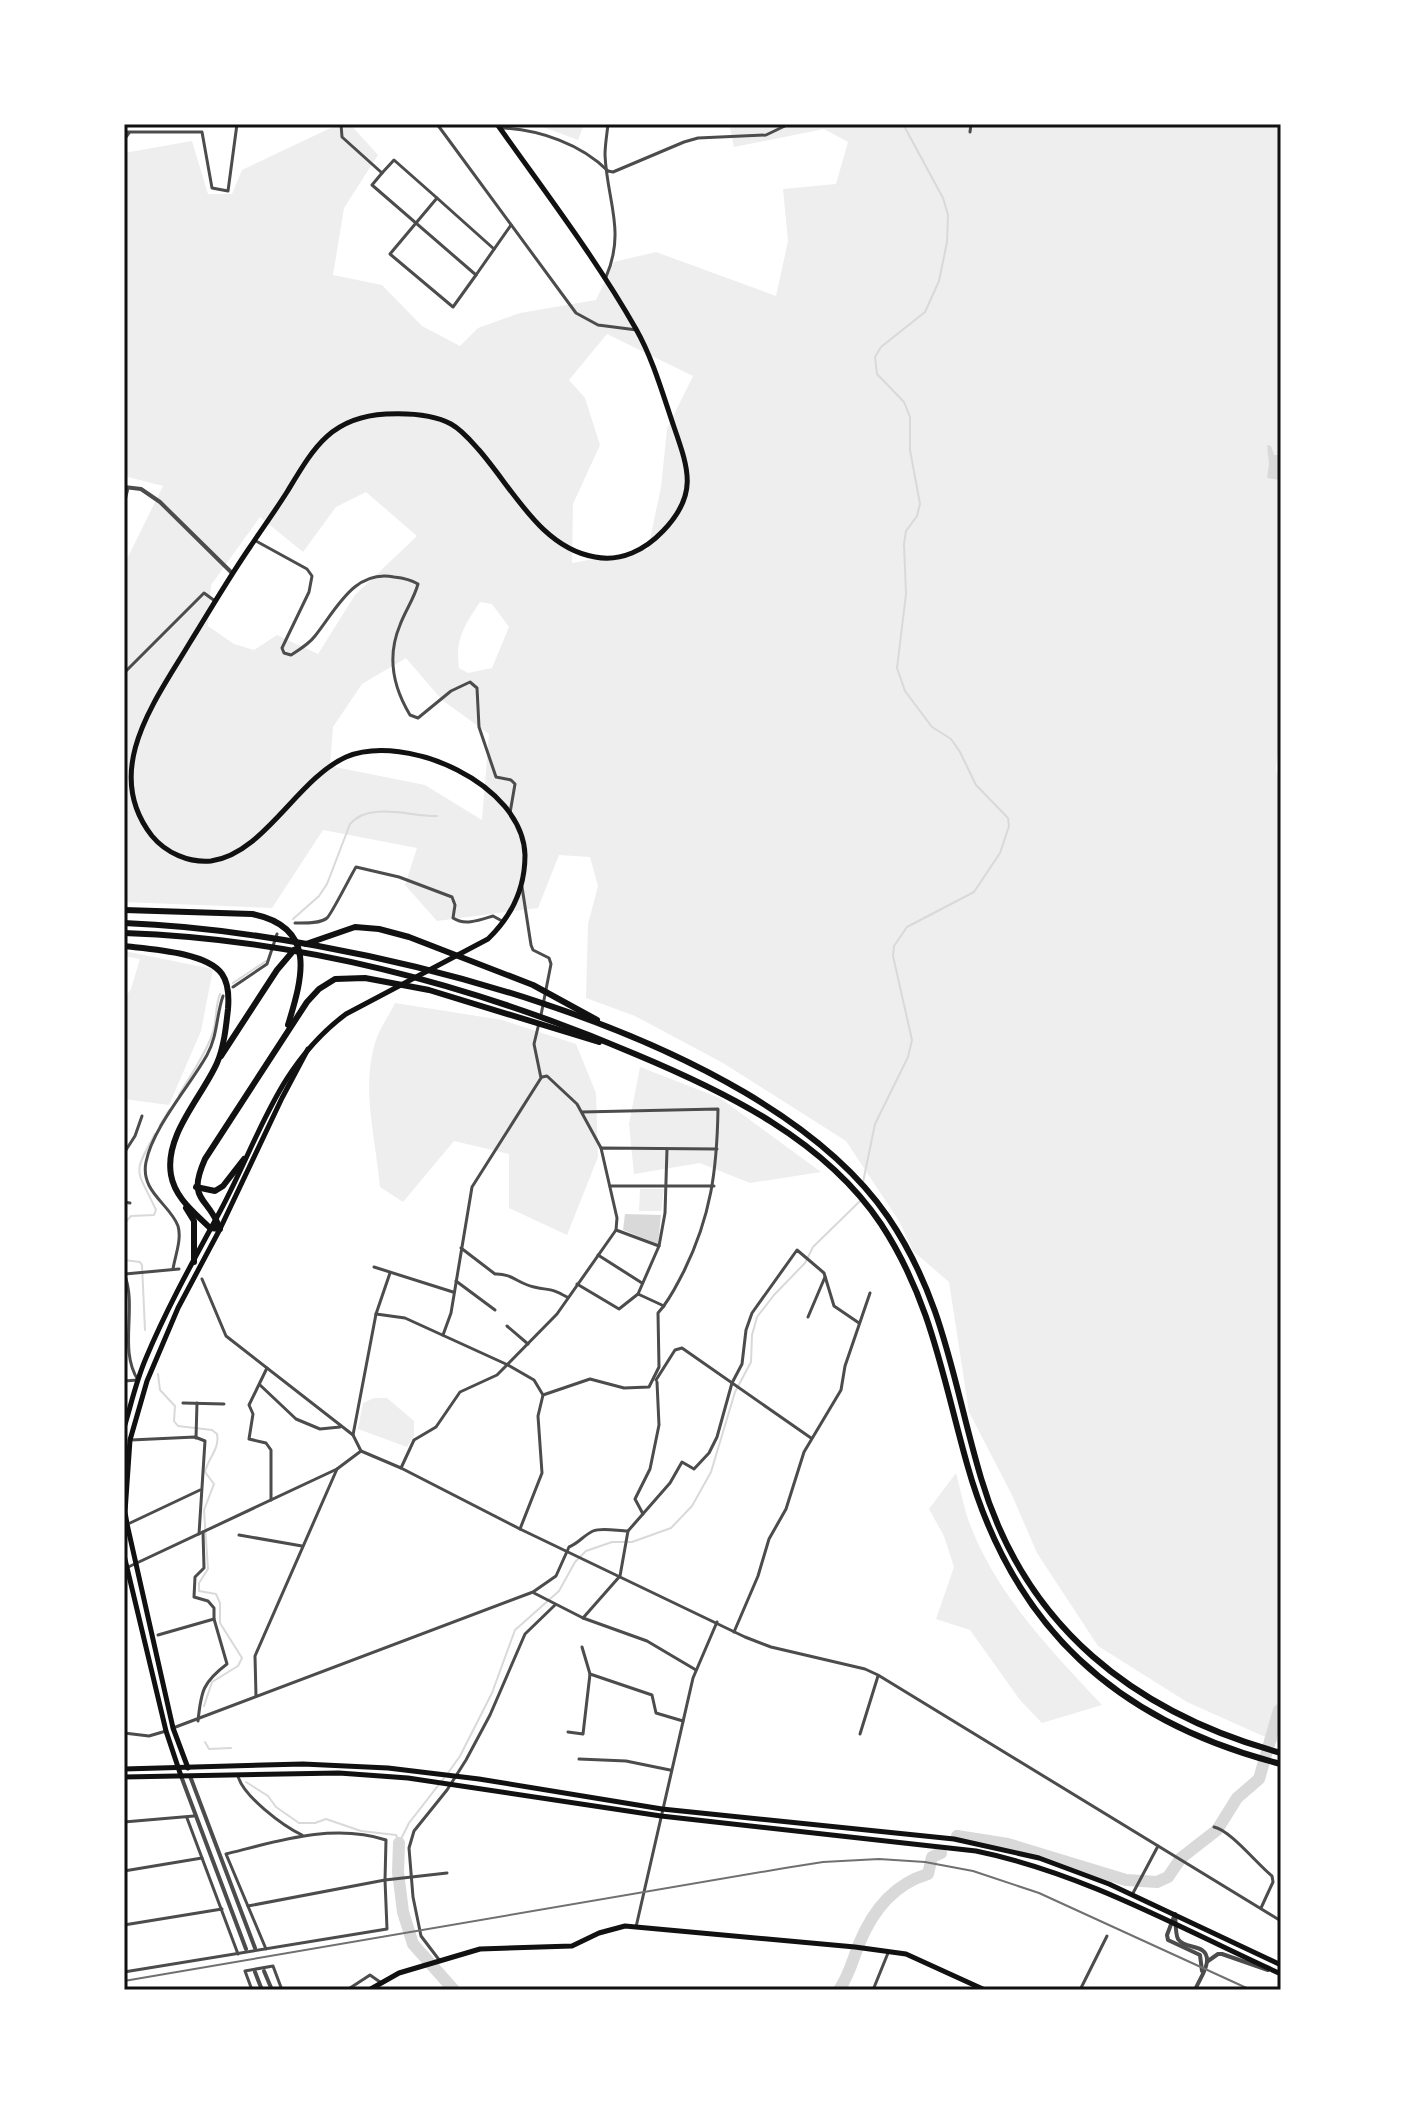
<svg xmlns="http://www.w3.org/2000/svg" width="1405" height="2114" viewBox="0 0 1405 2114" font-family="'Source Sans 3',sans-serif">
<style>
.green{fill:#eee;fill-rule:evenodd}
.water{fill:#d9d9d9}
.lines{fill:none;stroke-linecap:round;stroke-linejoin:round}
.stream{stroke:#d9d9d9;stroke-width:2}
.river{stroke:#d9d9d9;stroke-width:12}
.minor{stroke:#4c4c4c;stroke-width:3}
.tertiary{stroke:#4c4c4c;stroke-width:4}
.secondary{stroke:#111;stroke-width:5}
.trunk{stroke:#111;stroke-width:5}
.motorway{stroke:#111;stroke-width:6}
.rail{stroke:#707070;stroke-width:2}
.neatline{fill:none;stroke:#111;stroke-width:3}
</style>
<rect width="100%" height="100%" fill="#fff"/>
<!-- green -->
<g class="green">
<path d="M339,124H350L378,155L344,208L333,275L382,285L422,326L460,346L478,328L520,313L596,300L614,262L656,252L776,296L788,241L783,189L836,184L848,142L824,129L734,147L729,124H1281V725L1276,769L1281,787V1744L1187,1702L1098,1646L1037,1553L1012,1495L969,1412L949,1282L913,1251L899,1221L846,1141L723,1063L635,1016L586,998L588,924L598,886L590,857L559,855L538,908L437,921L405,885L417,848L323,830L272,908L124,902V565L163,486L124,476L126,384L124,383V153L192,141L208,194H232L242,170ZM607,334L693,376L667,429L661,487L648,549L572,563L573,504L600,445L585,398L569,380ZM366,492L417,536L355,595L318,654L277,635L254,650L234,644L208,626L211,585L260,517L303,552L336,507ZM480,602L492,604L509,627L492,668L468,673L459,668C455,639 464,626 480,602ZM406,658L442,700L489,734L482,820L425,785L330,766L333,727L362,684Z"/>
<path d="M535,124H584L578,140Z"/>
<path d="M124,951L213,969L201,1031L169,1105L124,1099V999L131,989L140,959L124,956Z"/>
<path d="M395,1003L502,1020L576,1044L596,1093L598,1157L567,1235L509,1208V1154L454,1141L403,1202L380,1187C376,1140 361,1090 375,1043C379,1029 389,1016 395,1003Z"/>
<path d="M640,1067L720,1098L821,1172L750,1183L700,1163L634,1174L629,1124Z"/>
<path d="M640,1189H664L661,1211H639Z"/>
<path d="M374,1398H387L414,1421V1436L407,1447L358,1429L363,1403Z"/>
<path d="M956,1473C961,1491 964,1510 971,1527C999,1598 1052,1651 1102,1705L1042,1723L1020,1700L970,1630L936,1619L954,1567L944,1536L929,1509Z"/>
</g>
<!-- water -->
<g class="water">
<path d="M1267,445L1271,446L1274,455H1280L1281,480L1267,478L1269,464Z"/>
<path d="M625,1214L661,1215L658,1244L623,1230Z"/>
</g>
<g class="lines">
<!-- stream -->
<g class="stream">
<path d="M293,919L319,896L327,884L350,824C369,801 412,817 437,816"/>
<path d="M233,983L266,961"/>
<path d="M179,1095C191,1074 206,1054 213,1032C217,1019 215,1006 220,994"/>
<path d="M160,1125L169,1110"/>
<path d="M862,1187L875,1124L908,1057L912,1040L893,956L894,946L907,927L974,892L1000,853L1009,826L1008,818L976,785L960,752L951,739L932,727L905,691L897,668L906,594L904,544L906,531L917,516L920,504L910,450V417L904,402L877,374L875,357L881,347L925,312L939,281L947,242L948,215L943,198L903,124"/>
<path d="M124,1224L131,1216L154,1215L156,1210C137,1168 131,1177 155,1134"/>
<path d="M124,1260L140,1262L142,1265L145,1330"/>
<path d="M158,1374L160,1390L175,1406L174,1421L178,1426L212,1430L217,1434C220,1449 208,1458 205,1472L214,1484L204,1510L208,1569L199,1583V1591L216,1594L220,1603V1623L242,1658L238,1666L212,1682L204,1706"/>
<path d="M1279,1710H1281"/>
<path d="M205,1742L209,1749L231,1748"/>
<path d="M448,1773L460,1756L492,1693L515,1630L559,1591L575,1562L586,1551L612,1542H632L671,1528L692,1506L711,1472L735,1392L751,1362L752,1335L757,1317L774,1295L805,1263L813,1247L860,1201"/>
<path d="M246,1782L268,1796L276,1807L299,1823H315L326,1819L361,1831L396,1835L399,1842"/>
<path d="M399,1843L409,1823L444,1778"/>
</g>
<!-- river -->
<g class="river">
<path d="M957,1836L1008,1844L1126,1880L1157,1882L1168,1877L1181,1858L1217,1830L1237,1798L1259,1779L1279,1710"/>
<path d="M399,1843L398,1872L403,1912L413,1944L454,1990"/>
<path d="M839,1990C849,1976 853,1959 859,1944C872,1912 894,1884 928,1874L932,1857L941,1853"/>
</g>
<!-- minor -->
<g class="minor">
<path d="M341,124L342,137L382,173L372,185L476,275L511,225"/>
<path d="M437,124L576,313L598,325L637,330"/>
<path d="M503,128C540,130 581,144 608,171"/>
<path d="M124,132H202L212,188L228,191L237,124"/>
<path d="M970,132L971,124"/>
<path d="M124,140L129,133"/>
<path d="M608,171L613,172L684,142L698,138L766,135L789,124"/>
<path d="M382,173L394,160L437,198"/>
<path d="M476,275L453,307L390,254L437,198L494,249"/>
<path d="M606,277C626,231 607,201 605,155C605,145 607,134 608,124"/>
<path d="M124,505L128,488"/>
<path d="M256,541L307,569L312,576L309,592L282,648L284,653L291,655C299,650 309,644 315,636C336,610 354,569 394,577C403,578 410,579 418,584C414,599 405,611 400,625C387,656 393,687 410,715L418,718L451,691L470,682L477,688L479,727L496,777L511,780L515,784L510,813"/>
<path d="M124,673L204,593L215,601"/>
<path d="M522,887L531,945L533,950L549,958L551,964L541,1015"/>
<path d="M295,923C304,923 320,924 327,918C331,915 351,875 356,867L399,877L452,897L455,905L453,918C465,926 480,920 493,916L502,921"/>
<path d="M233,987L267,964L277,934"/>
<path d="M542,1077L547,1076L577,1104L601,1148"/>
<path d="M124,1153L135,1136L142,1116"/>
<path d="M610,1186H714"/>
<path d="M124,1202L130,1203"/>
<path d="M616,1230L659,1246"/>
<path d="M461,1248L495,1274C511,1273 519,1284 534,1287C551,1291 549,1287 567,1297"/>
<path d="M598,1255L642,1283"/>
<path d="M374,1267L453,1292"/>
<path d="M173,1269C175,1256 182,1239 178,1226C170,1204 140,1192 146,1162C153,1127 189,1087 207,1055C218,1035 216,1016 223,996"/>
<path d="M124,1273C138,1307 118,1349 138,1380L124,1381"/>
<path d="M125,1274L179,1269"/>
<path d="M202,1279L226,1336L353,1435L361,1451L401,1468L520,1529L745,1637L771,1647L865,1669L878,1675L1281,1921"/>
<path d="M456,1281L495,1310"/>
<path d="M577,1284L619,1309L638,1294L659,1246L665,1213L667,1149"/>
<path d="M638,1294L664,1306"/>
<path d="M376,1314L405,1318L508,1365L534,1380L543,1395"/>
<path d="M808,1317L825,1277"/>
<path d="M507,1326L528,1344"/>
<path d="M443,1335L451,1313L472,1187L541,1078L534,1044L539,1023"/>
<path d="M267,1368L249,1405L253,1414L249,1439L266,1443L271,1450V1500"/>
<path d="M656,1380L675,1350L682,1348L811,1438"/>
<path d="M260,1385L296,1419L320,1429L340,1427"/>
<path d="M183,1403L224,1404"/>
<path d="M353,1435L376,1314L390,1273"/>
<path d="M196,1438L197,1403"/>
<path d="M131,1440L195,1437L205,1441L199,1534"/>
<path d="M401,1468L414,1440L436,1427L460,1392L497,1375L557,1314L616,1230L617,1218L601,1148L717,1149"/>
<path d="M643,1514L635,1499L650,1469L659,1425L657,1382"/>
<path d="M128,1524L200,1490"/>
<path d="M520,1529L542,1473L538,1416L543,1395L590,1379L624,1388L649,1387L659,1367L658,1313C670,1300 676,1286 684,1271C711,1216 717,1170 718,1109L582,1112"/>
<path d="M239,1535L302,1546"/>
<path d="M124,1569L337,1469L361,1451"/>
<path d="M534,1593L583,1618L647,1641L696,1670"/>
<path d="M583,1618L620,1576L628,1531L670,1483L682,1462L694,1469L709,1453L717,1437L732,1383L742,1364L746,1330L752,1313L797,1250L824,1273L834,1306L859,1323"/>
<path d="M734,1632L758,1576L769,1539L786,1509L804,1452L841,1390L845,1366L870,1293"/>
<path d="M158,1635L214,1619"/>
<path d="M582,1647L590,1674L652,1695L656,1713L683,1721"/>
<path d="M256,1696L255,1656L337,1469"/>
<path d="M198,1721C201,1691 203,1682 227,1664L214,1619V1608L208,1601L194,1597L195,1577L204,1568L203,1532"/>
<path d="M173,1728L533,1592L556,1576L569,1547C579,1543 584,1535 593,1531C602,1527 618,1531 628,1531"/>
<path d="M568,1732L583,1734L590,1674"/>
<path d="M124,1733L149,1736L166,1731"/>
<path d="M860,1734L878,1676"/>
<path d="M579,1759L626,1761L670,1770"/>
<path d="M238,1776C243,1796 283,1826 302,1835"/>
<path d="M187,1818L238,1954"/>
<path d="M124,1822L194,1816"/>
<path d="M1214,1827C1230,1830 1257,1864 1272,1876L1273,1882L1261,1908"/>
<path d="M124,1871L202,1858"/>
<path d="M1132,1895L1158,1846"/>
<path d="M248,1906L385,1880L447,1873"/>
<path d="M124,1925L222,1909"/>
<path d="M636,1927L693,1678L717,1622"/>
<path d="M440,1961L421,1936L413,1897L409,1848L414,1831L447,1790L466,1760L490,1715L525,1634L555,1605"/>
<path d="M124,1972L387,1929L385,1880L386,1840C333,1823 278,1841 226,1854L266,1949"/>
<path d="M252,1990L245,1971L273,1966L282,1990"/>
<path d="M347,1990L370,1975L380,1982"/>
<path d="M873,1990L888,1953"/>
<path d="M1080,1990L1107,1936"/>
</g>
<!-- tertiary -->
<g class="tertiary">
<path d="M124,487L141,489L160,502L232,573"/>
<path d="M181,1776L246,1949"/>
<path d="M190,1776L255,1948"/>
<path d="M1175,1914C1176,1921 1175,1933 1178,1939C1185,1950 1207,1943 1207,1960C1208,1968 1198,1982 1195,1990"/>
<path d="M1175,1914L1167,1935L1168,1940L1200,1955L1202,1971"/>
<path d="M1208,1961L1218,1954H1222L1268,1970"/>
<path d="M264,1971L272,1990"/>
<path d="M255,1972L262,1990"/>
</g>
<!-- secondary -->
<path class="secondary" d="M369,1990L399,1973L480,1949L572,1946L599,1933L625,1926L855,1947L906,1954L985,1990"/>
<!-- trunk -->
<g class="trunk">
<path d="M124,1428C131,1405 136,1381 146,1358C166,1310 192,1263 217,1217C258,1143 275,1067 346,1014L488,939C512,916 525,889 525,855C523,784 406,732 346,757C297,779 264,854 211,861C189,863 166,853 152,836C101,771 155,701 189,644C209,612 228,579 250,547C262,529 275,511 287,492C313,449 330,417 386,414C407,413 433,414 451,424C462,430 471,441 479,450C513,489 541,548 595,557C621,562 645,550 663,531C698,495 689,470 674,427C663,395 653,359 636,329C595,257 545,192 497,124"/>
<path d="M124,1555L166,1731L181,1776"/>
<path d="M188,1768L173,1728L127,1524L125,1512L130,1440L147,1381L178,1308L220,1229L282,1098L308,1049"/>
<path d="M124,1769L303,1764L388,1768L479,1779L662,1809L954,1839L1039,1858L1109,1884L1281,1965"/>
<path d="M124,1777L339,1773L408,1778L661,1816L976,1851C1084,1873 1182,1929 1281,1974"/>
</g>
<!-- motorway -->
<g class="motorway">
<path d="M124,910L252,914C317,927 303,976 288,1025"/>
<path d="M124,923C341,931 759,1028 888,1217C945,1301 953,1384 981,1478C1025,1627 1135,1713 1281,1753"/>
<path d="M124,933C301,939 473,985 635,1054C726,1092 825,1140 881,1224C931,1300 943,1379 967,1464C1013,1628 1117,1722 1281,1764"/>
<path d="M306,944L355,927L379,929L409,937L533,985L597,1020"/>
<path d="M124,946C149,949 207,952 222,974C229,984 229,997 228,1009C226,1027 224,1047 217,1063C202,1097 164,1135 171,1175C175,1198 194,1212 210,1228L220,1229C208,1195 186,1202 205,1159L307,1002L319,989L335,979L365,978L429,990L599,1042"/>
<path d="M221,1056L277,970L294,950"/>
<path d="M196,1187L215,1191L223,1186L244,1159"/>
<path d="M186,1208L194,1221V1262"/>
</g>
<!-- rail -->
<path class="rail" d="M124,1981L785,1868L823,1862L879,1859L925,1862L973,1871L1039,1893L1251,1990"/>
</g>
<!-- border -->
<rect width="1405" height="2114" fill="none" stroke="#ffffff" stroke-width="252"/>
<rect x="126" y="126" width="1153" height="1862" class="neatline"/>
</svg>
